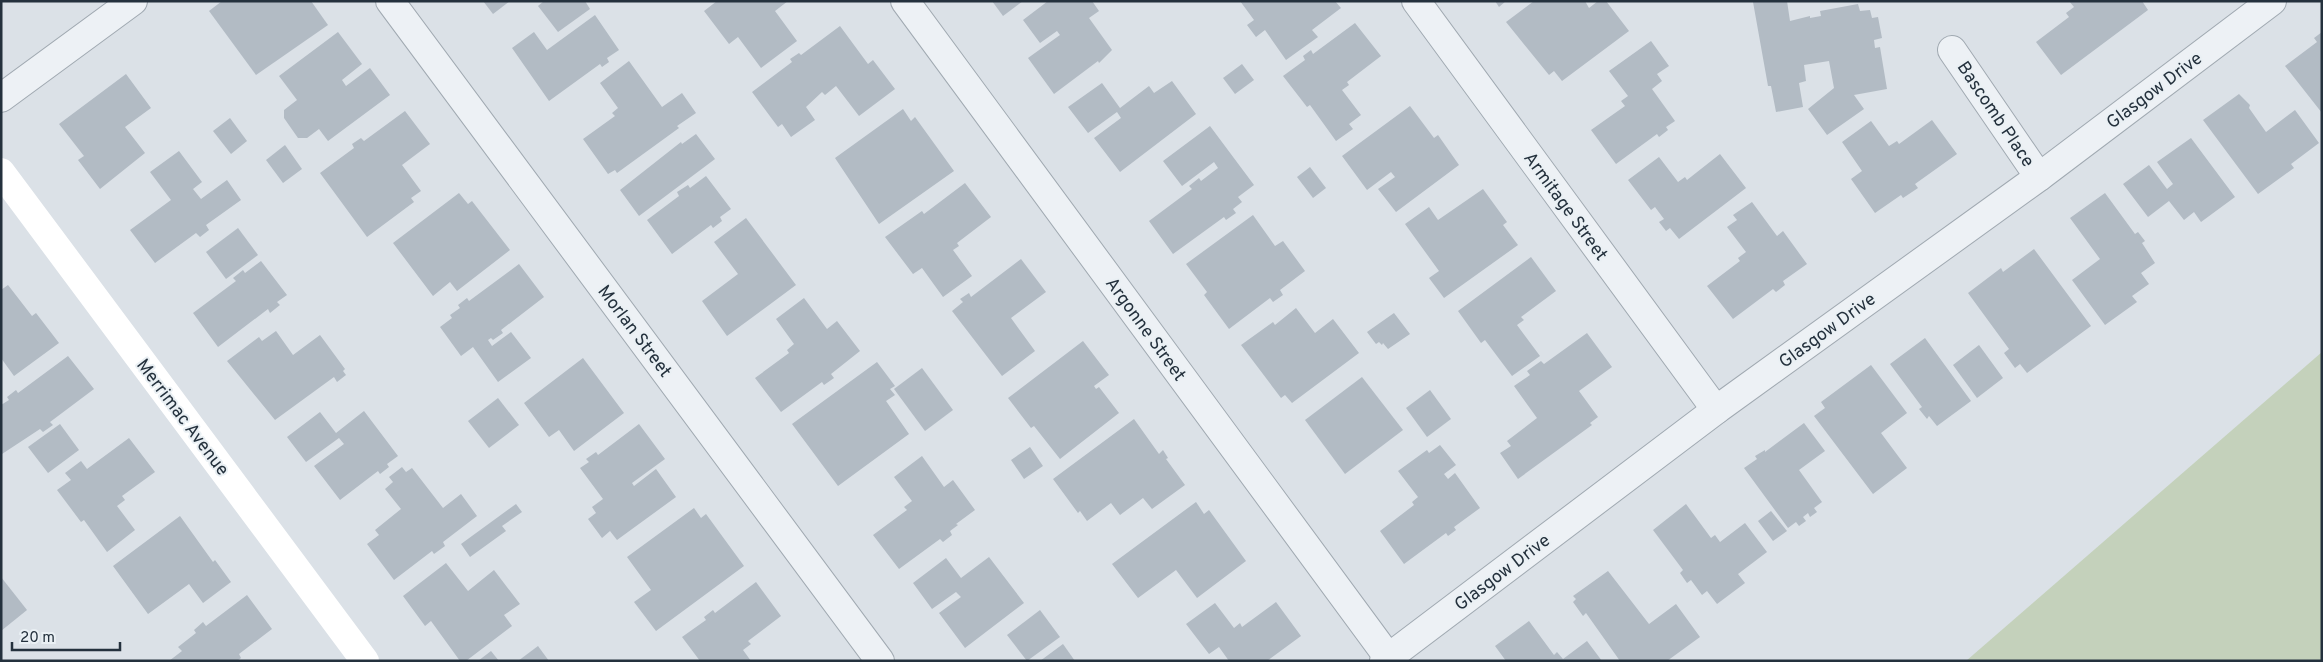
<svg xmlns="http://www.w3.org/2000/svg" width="2323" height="662" viewBox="0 0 2323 662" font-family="Overpass,sans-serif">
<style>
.green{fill:#c4d1bb}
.building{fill:#b2bbc4}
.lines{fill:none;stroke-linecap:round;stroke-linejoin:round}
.street-casing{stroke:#a0a9b1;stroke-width:30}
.street{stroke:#edf1f5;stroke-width:28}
.secondary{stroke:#fff;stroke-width:28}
.labels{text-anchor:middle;stroke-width:4;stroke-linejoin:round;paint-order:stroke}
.street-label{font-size:18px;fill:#24313d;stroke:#eaf0f4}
</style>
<rect width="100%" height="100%" fill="#dbe1e7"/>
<!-- green -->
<path class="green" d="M2322,352V661H1966Z"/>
<!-- building -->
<g class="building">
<path d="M222,1H311L328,25L256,75L209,11Z"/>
<path d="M483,1H510L493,14Z"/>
<path d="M544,1H585L590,9L558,32L538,6Z"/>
<path d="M717,1H788L775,11L797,41L761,68L738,37L729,44L704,11Z"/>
<path d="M992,1H1023L1003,16Z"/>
<path d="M1048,1H1092L1099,11L1089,18L1112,50L1099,63L1098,61L1054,94L1028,58L1060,35L1057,31L1040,43L1023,20Z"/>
<path d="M1240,1H1335L1341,8L1312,30L1318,37L1286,60L1265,30L1256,37L1247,25L1254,20Z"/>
<path d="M1495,1H1506L1499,7Z"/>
<path d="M1534,1H1585L1589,8L1598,1H1606L1629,31L1562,81L1554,71L1549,75L1506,22Z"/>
<path d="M1787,1L1790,21L1810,16V18L1821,16L1820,11L1858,4L1860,11L1870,10L1872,18L1878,17L1882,38L1874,40L1875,48L1880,47L1887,89L1854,95L1864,109L1827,135L1808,109L1834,88L1829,61L1804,65L1806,81L1799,83L1803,107L1776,112L1771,86H1768L1753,2Z"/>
<path d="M2069,1H2142L2148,10L2061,75L2036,42L2069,17L2066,13L2074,7Z"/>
<path d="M595,15L619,50L607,58L609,62L602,67L600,64L549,101L512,48L534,32L547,50Z"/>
<path d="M1355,23L1381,56L1347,82L1349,85L1342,90L1361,115L1349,124L1353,129L1336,141L1310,105L1307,107L1283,76L1305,60L1303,56L1311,50L1313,54Z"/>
<path d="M840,26L868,64L873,60L895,89L859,116L836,86L825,95L822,92L806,107L815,120L791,137L782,124L778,127L752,92L792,62L790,59L799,53L801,55Z"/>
<path d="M338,32L362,64L342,80L346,86L370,68L390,95L328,141L319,129L307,138H298L284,118V110L297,100L279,76Z"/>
<path d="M2322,32V113L2285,66L2317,42L2314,38Z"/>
<path d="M1651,41L1669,66L1657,74L1662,81L1652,89L1675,121L1666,127L1668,130L1659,137L1657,134L1616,164L1591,130L1625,106L1621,101L1628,96L1609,71Z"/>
<path d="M629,61L662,107L682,93L696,113L677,126L679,128L617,173L615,170L608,174L583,139L615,116L612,113L618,108L600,83Z"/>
<path d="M1242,64L1254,80L1235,94L1223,78Z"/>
<path d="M126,74L151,108L125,127L145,153L100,189L78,160L84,156L59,124Z"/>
<path d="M1172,81L1196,114L1120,172L1094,138L1121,118L1117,112L1088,133L1068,107L1102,83L1120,108L1149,86L1154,93Z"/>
<path d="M2239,94L2250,105L2249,108L2266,132L2295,110L2319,143L2291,164L2294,168L2258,194L2203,120Z"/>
<path d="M1410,106L1434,138L1438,135L1459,165L1396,212L1378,189L1395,177L1391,172L1367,190L1342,156Z"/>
<path d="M903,109L911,121L915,117L954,171L879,224L835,158Z"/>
<path d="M405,111L430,144L402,165L421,191L411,198L414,202L367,237L320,173L354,148L352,144L361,138L364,141Z"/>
<path d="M230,118L247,141L231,154L213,131Z"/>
<path d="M1932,120L1957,154L1915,184L1918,188L1903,198L1901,195L1875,213L1851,179L1862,171L1842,142L1871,121L1889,146L1897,141L1899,144Z"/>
<path d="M1210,126L1254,185L1238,197L1242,202L1233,209L1236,213L1226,220L1224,217L1173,254L1149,221L1192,189L1189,186L1199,178L1201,181L1218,168L1214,162L1182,186L1163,161Z"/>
<path d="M696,134L715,159L639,216L620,190L681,142L682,144Z"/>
<path d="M2191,138L2235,197L2201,222L2194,212L2184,220L2169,201L2148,217L2123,184L2149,165L2167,189L2173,184L2157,162Z"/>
<path d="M285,145L302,169L283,183L266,160Z"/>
<path d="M179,151L202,182L193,189L201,199L227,180L241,200L206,225L209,230L200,237L196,233L155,263L130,230L171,200L150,172Z"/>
<path d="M1720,154L1746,188L1679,239L1670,228L1666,231L1659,222L1664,219L1655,207L1651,210L1628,180L1659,157L1678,182L1685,177L1687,180Z"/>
<path d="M1310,167L1326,188L1313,198L1297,177Z"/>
<path d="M706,176L731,209L720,217L722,221L713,228L711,225L672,254L647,220L679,196L677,192L688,185L690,188Z"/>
<path d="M965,183L991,217L957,243L959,246L953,250L972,276L943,297L922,268L913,274L885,237L922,211L924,214Z"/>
<path d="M1483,189L1507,222L1503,225L1518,245L1444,298L1429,278L1439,271L1405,224L1429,207L1438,220Z"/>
<path d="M459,193L468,204L472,201L510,250L457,291L450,282L433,296L393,243Z"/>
<path d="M2105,193L2135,234L2138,232L2145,241L2142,243L2155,263L2141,273L2149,284L2132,296L2137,302L2105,325L2072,280L2100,259L2070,218Z"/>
<path d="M1752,202L1777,236L1783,231L1807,264L1783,281L1785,285L1776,292L1773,289L1733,319L1707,286L1740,261L1738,258L1746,252L1727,227L1737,220L1733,215Z"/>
<path d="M1253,215L1275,246L1283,241L1305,271L1280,290L1283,295L1273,302L1270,298L1229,329L1204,295L1207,292L1186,264Z"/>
<path d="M746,218L796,285L727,336L702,301L738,274L714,242Z"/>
<path d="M238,228L258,255L226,279L206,252Z"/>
<path d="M2034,249L2091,326L2027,373L2020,364L2015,368L2004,353L2009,349L1968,293L2001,268L2003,272Z"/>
<path d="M1531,257L1556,291L1521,317L1524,320L1517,325L1540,356L1512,376L1485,340L1481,343L1458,311Z"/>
<path d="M1021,259L1046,292L1011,318L1035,351L1002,376L952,311L963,302L960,299L969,293L971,297Z"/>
<path d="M261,261L287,295L277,302L280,305L270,313L268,309L218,347L193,313L236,281L233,278L243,270L245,273Z"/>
<path d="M519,264L544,297L501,330L503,333L493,340L491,338L488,340L492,346L511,332L531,358L498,382L473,347L461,356L440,327L452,318L450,315L460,308L458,305L467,298L469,301Z"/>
<path d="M8,285L32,316L36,313L59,343L14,376L1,358V290Z"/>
<path d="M804,298L827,329L837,321L860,351L831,374L834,378L824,385L822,382L781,412L755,378L789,353L787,350L794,344L776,319Z"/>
<path d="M1296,308L1315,333L1333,319L1359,353L1292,403L1285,395L1281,398L1241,345L1273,322L1275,325Z"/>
<path d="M1394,313L1410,334L1388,349L1383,343L1382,345L1379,342L1376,344L1367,332Z"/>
<path d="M276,331L293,355L320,335L345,369L343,371L346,375L337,382L334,377L275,420L227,361L259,337L262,341Z"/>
<path d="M1587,333L1612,367L1579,391L1598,417L1590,423L1592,425L1518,479L1500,453L1511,446L1507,441L1537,418L1514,386L1530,375L1527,371L1541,361L1544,364Z"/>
<path d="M1925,338L1971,401L1937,426L1929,416L1927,419L1919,409L1922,407L1890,364Z"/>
<path d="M1083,341L1109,375L1094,386L1096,389L1099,387L1119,413L1060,459L1034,426L1031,428L1008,398Z"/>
<path d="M1979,345L2003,378L1977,398L1953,365Z"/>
<path d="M68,356L94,389L50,422L53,425L43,432L40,429L2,454L1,405L9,400L7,397L16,390L18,393Z"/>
<path d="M583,358L624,413L574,451L559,430L549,437L524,403Z"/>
<path d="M877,362L895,386L890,389L895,395L886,401L909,434L838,486L792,424Z"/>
<path d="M1871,365L1907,413L1881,433L1907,468L1873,494L1814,416L1825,408L1821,402Z"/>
<path d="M922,368L953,410L925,431L894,389Z"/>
<path d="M1362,377L1403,430L1345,474L1305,420Z"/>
<path d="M1430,390L1451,419L1427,437L1406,408Z"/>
<path d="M498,398L519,425L489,448L468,421Z"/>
<path d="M364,411L398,456L387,464L389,467L380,474L378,471L340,500L314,466L344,444L339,438L306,462L287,437L320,412L336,433Z"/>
<path d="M1134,419L1159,454L1163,450L1168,458L1166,459L1185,485L1152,509L1143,498L1120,515L1111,503L1087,521L1080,511L1078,513L1053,479Z"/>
<path d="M1804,423L1825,451L1799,470L1822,502L1814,508L1817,512L1810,517L1808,513L1803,517L1806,521L1799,526L1796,522L1788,528L1744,468L1757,459L1755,456L1765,450V452Z"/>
<path d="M60,424L79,450L48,473L28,447Z"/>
<path d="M639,424L665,459L632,483L634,486L656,469L676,497L617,540L610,531L602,538L588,519L596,513L592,507L603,499L580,468L589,462L586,459L596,452L598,455Z"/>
<path d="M129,438L155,472L122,496L125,500L117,506L135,530L107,552L84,520L81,522L57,490L71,480L65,473L81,461L87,469Z"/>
<path d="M1440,445L1456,465L1444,474L1448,479L1455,473L1480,508L1454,527L1456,530L1448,536L1446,533L1404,564L1380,531L1414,505L1412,502L1418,497L1398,471L1427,450L1429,453Z"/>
<path d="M1030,447L1043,466L1024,479L1011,460Z"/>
<path d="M922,456L944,487L953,480L975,510L956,524L958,525L950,531L952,535L943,542L940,539L899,569L873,535L907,510L904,507L912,501L894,477Z"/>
<path d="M402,467L406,472L412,468L443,508L461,494L477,516L443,542L445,546L434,554L432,551L394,580L367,544L379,535L375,530L401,509L385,489L393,482L389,477Z"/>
<path d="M1196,502L1204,514L1209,510L1246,561L1197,598L1176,570L1138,598L1112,564Z"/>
<path d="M516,504L522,512L502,526L506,531L470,557L461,544Z"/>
<path d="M1686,504L1711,538L1715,535L1720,542L1745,523L1767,552L1738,574L1745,583L1717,604L1707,591L1702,595L1691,580L1687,583L1680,573L1683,570L1653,530Z"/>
<path d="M694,508L701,518L706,514L744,566L656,631L634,602L651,590L627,557Z"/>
<path d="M1771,511L1787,531L1773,541L1758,521Z"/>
<path d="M180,516L213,562L215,560L231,582L203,603L189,584L148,614L113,566Z"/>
<path d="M989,557L1024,603L965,648L939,613L961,597L956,592L932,609L913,583L946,558L961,578Z"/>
<path d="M446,563L468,591L494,570L520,604L504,615L512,626L466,661H460L431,621L425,626L403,596Z"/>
<path d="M1608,571L1649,624L1676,604L1700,637L1667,661H1620L1586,613L1583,616L1573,602L1576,599L1573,596Z"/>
<path d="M1,577L27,610L1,631Z"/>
<path d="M756,582L781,616L748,641L751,644L743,650L751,661H700L682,637L706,620L704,617L713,610L715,613Z"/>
<path d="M247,595L272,629L239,654L241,658L237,661H169L182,651L178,647L196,633L194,630L203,622L206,626Z"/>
<path d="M1276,602L1301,636L1267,661H1229L1219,647L1209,654L1186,624L1215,603L1234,628L1240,623L1242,627Z"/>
<path d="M1040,610L1060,637L1027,661L1007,635Z"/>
<path d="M1529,621L1554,655L1557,652L1563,659L1587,641L1602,661H1506L1495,646Z"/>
<path d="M1063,644L1075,661H1040Z"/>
<path d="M538,646L549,661H518Z"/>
<path d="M491,651L499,661H478Z"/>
</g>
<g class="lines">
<defs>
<g id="street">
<path d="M390,1L880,661"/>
<path d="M905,1L1388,657"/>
<path d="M1416,1L1716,410"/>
<path d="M1952,50L2039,177"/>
<path d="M1,98L133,1"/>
<path d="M1384,661L1716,410L2039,177L2272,1"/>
</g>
</defs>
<!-- street casing -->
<use href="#street" class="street-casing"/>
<!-- street -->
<use href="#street" class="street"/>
<!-- secondary -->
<path class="secondary" d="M1,172L365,661"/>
</g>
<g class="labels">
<!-- street labels -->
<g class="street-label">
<text transform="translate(2154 90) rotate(-37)" y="6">Glasgow Drive</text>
<text transform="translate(1996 114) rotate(56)" y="6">Bascomb Place</text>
<text transform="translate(1566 206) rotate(54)" y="6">Armitage Street</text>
<text transform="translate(1146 329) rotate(54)" y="6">Argonne Street</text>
<text transform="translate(1827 330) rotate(-36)" y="6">Glasgow Drive</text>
<text transform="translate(635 331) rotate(53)" y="6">Morlan Street</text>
<text transform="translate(183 417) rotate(53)" y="6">Merrimac Avenue</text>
<text transform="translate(1502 572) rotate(-37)" y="6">Glasgow Drive</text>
</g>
</g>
<!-- border -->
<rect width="2323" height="662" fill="none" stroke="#24313d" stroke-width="5"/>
<!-- scale -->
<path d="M12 642v8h108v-8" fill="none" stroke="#24313d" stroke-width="2.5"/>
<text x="20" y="642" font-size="15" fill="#24313d" stroke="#eaf0f4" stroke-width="4" paint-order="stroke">20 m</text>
</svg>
